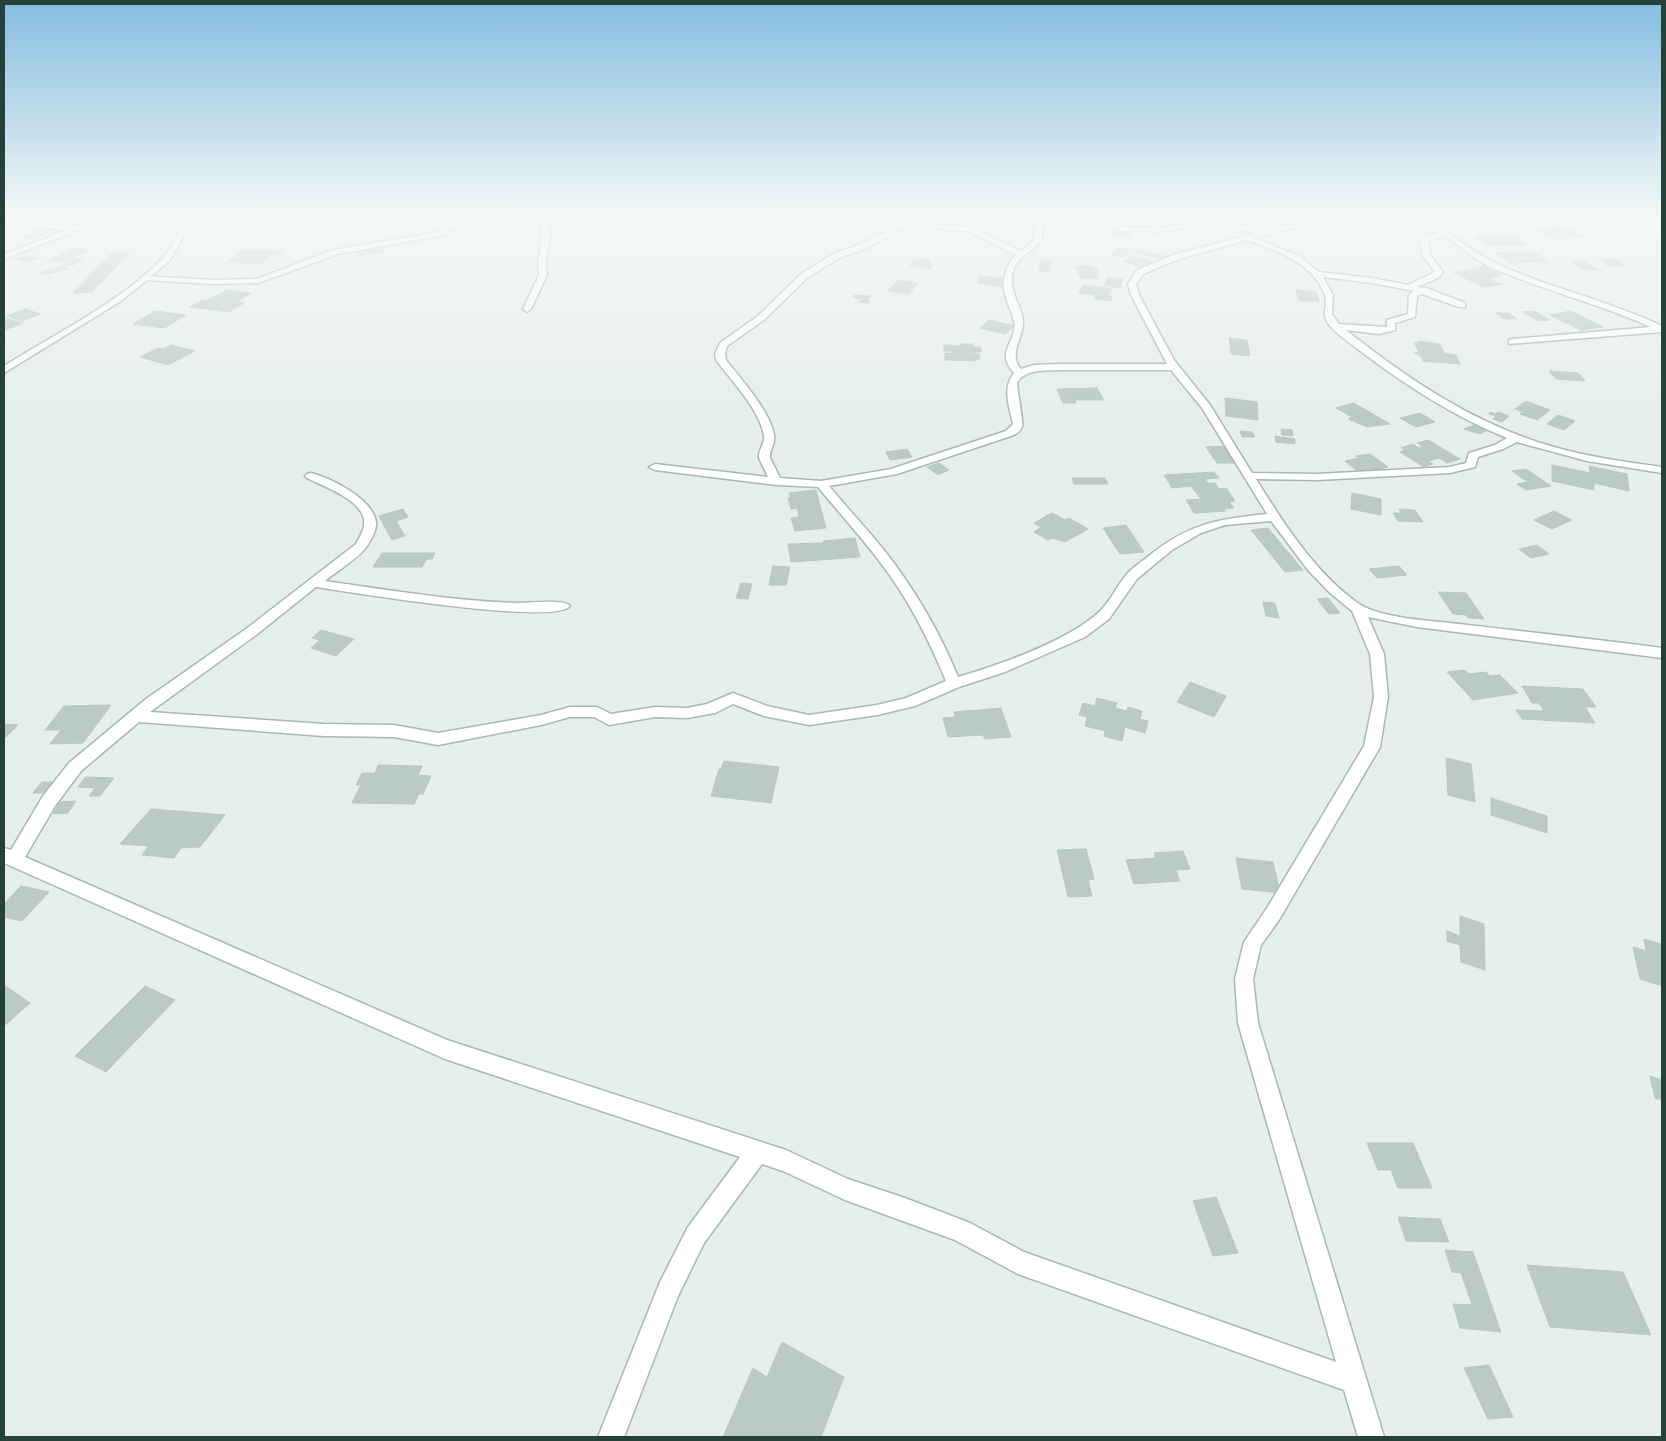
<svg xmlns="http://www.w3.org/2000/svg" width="1666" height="1441" viewBox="0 0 1666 1441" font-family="Mulish,sans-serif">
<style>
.building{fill:#bbcac4;stroke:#b8c9c2}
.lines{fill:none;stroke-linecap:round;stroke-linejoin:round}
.minor-casing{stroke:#a8b8b2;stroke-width:3}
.tertiary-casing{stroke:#a8b8b2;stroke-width:3}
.secondary-casing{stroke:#a4bbb3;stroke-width:3}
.minor{fill:#fff;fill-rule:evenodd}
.tertiary{fill:#fff;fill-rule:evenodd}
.secondary{fill:#fff;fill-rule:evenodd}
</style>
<rect width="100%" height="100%" fill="#e6efeb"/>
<!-- building -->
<g class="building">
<path d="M1113,215H1139L1136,220L1112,217Z"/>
<path d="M1441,215H1467L1449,220L1436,216Z"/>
<path d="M1064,223H1087L1089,227L1069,229Z"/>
<path d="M1563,226L1583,237L1550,238L1531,227Z"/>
<path d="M46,229L54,230L31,239L22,237Z"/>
<path d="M1112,231H1129L1131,237H1114Z"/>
<path d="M1474,236H1514L1527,245H1486Z"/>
<path d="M1118,247L1130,249L1124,257L1111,255Z"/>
<path d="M73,248L89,250L75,256L60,255Z"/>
<path d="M383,248L384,252L358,256L356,252Z"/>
<path d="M242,250H284L277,256H270L261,264L228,262Z"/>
<path d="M1140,250L1166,256L1162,259L1136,253Z"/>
<path d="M130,252L92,292L73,293L112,253Z"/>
<path d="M1534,252L1548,262L1509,263L1496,253Z"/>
<path d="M24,256L38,258L29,262L15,259Z"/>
<path d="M1132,256L1154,262L1146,268L1124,262Z"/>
<path d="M54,257H73L67,261H48Z"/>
<path d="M73,258H84L74,265H63Z"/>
<path d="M915,259L931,260L929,265H932L931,269L910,266Z"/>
<path d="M1042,259L1052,260L1048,272L1038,271Z"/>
<path d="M1598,259H1616L1626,266H1608Z"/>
<path d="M1570,261H1584L1597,270H1582Z"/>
<path d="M1488,265L1506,273L1488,279L1503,284L1484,287L1454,273Z"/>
<path d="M63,266L67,269L44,275L39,273Z"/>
<path d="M1076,266H1093L1094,269H1097L1098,279L1080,278Z"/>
<path d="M980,276L1006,278L1003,287L977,283Z"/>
<path d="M1108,277L1123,279L1120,288L1105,285Z"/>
<path d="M898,280L918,283L909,294L888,291Z"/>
<path d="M1083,285L1112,289L1108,295L1112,296L1111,301L1094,299L1095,295L1079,293Z"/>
<path d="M227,290L251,293L236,302L244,303L229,312L190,307L202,300H207Z"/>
<path d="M1296,290L1316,292L1319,301H1299Z"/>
<path d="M854,295L871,296L868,303L859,302L861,299L853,298Z"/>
<path d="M25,309L40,314L22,321L7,316Z"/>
<path d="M155,311L186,315L164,328L133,324Z"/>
<path d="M1534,311L1550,320L1539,321L1522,312Z"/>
<path d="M1571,311L1603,327L1581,330L1550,315Z"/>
<path d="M1496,313H1509L1517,319H1504Z"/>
<path d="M4,318L23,323L5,330Z"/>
<path d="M989,320L1014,326L1005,334L980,328Z"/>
<path d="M1229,338L1247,340L1250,356L1231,354Z"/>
<path d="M1418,341L1440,344L1444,353L1456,355L1460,364L1423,361L1421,356L1414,353L1419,352L1414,343H1419Z"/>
<path d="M960,344H973L974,347H980L981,352H974V354H979L980,359H975V361L945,360V353L952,354V351H944V345L960,346Z"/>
<path d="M171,345L195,351L168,365L140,357L158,348L163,349Z"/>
<path d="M1549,371L1578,373L1585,381L1556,379Z"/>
<path d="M1097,388L1104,400H1075L1076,403H1063L1057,389Z"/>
<path d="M1225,398L1257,402L1258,420L1226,416Z"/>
<path d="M1526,401L1550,410L1537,420L1520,414L1523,412L1515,409Z"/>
<path d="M1354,403L1390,424L1367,427L1348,419L1352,417L1336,408Z"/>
<path d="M1490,412L1496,414L1498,412L1509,416L1502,422L1493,419L1496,416L1489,414Z"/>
<path d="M1420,413L1435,422L1416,427L1400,418Z"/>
<path d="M1558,415L1575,421L1564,430L1547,424Z"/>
<path d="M1474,425L1486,431L1480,434L1464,429Z"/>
<path d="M1281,429L1292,430L1293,436L1282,435Z"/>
<path d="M1240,431L1252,432L1255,437H1242Z"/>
<path d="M1275,436L1295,439V444L1276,442Z"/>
<path d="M1428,440L1460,459L1447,463L1439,458L1428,461L1433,464L1424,467L1400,452L1405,449L1401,448L1413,444L1419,448L1423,447L1417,443Z"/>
<path d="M1226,446L1238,463H1217L1206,447Z"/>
<path d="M907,449L912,457L890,460L886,452Z"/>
<path d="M1370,454L1388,467L1360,473L1345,461L1359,458L1356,456Z"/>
<path d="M939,463L949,470L938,475L927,467Z"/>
<path d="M1552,465L1590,473L1589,466L1627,474L1629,491L1594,483V490L1552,481Z"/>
<path d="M1526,469L1551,486L1526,490L1517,484L1528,482L1512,471Z"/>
<path d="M1214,472L1219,478L1205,479L1208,483H1215L1219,489L1226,488L1235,501L1229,502L1234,508L1224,509L1226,511L1194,513L1186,500L1201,499L1191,486L1172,488L1164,475Z"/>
<path d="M1072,478H1105L1108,484H1074Z"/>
<path d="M816,490L826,528L795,531L791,518L799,517L797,508L791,509L788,498H791L789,493Z"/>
<path d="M1352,493L1381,499V515L1351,509Z"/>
<path d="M403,509L408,517L396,521L405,536L392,540L379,516Z"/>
<path d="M1399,509L1415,510L1423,522L1398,521L1393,513H1401Z"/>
<path d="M1554,511L1572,520L1552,529L1534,520Z"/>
<path d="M1052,513L1065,520L1069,518L1088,529L1065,542L1052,538L1048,540L1034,532L1041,527L1034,523Z"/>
<path d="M1126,525L1144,552L1120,554L1103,528Z"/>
<path d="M1268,528L1303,570L1285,572L1251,530Z"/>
<path d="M855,538L860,557L791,562L788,544L824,543L823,541Z"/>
<path d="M1537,545L1549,554L1531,558L1519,549Z"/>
<path d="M382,553H435L432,559H427L422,567H373Z"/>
<path d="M773,566L790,567L786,585H769Z"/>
<path d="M1399,566L1407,575L1377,578L1369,569Z"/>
<path d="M741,583L752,584L748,599L736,598Z"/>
<path d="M1438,592L1466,593L1484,619L1468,618L1466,615L1453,614Z"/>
<path d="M1328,598L1340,613L1329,614L1317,599Z"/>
<path d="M1263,602L1275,603L1279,618L1266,616Z"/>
<path d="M321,630L354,639L336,656L311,648L320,640L312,638Z"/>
<path d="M1465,670L1469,674L1486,672L1490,676L1500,675L1518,693L1473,700L1447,672Z"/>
<path d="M1190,682L1226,696L1214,717L1177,702Z"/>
<path d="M1522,686L1583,689L1596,707H1585L1595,723L1522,719L1516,710L1544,711L1539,703H1532Z"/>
<path d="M1097,698L1117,703L1115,708L1127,711L1128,707L1142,711L1140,719L1148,721L1145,733L1125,727L1122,741L1104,736L1105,731L1085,726L1087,717L1079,715L1083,703L1095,706Z"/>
<path d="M111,705L83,743L50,744L61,730H45L64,706Z"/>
<path d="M1001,708L1011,737L985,739L983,735L948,737L943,718L955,717L954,712Z"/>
<path d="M4,724L18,725L4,739Z"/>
<path d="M1446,758L1471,764L1475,802L1448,795Z"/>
<path d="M724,761L779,767L771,803L711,796L719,769H721Z"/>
<path d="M378,765L422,766L418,775L431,776L423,794H419L414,804L352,803L361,785H356L362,773H375Z"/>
<path d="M85,777L114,778L100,796H89L95,788L78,787Z"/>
<path d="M42,782H59L50,793H33Z"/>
<path d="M1491,798L1547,816V833L1491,815Z"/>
<path d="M76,801L68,813L53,814L60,802Z"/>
<path d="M151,809L225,815L200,847L181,848L174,858L142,855L149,846L120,844Z"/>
<path d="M1086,849L1094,879L1088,880L1092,896L1068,897L1057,850Z"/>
<path d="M1183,851L1190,869L1176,870L1180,881L1134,884L1126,860L1156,858L1154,853Z"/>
<path d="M1236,858L1273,862L1280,893L1242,889Z"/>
<path d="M21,886L49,892L22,921L4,917V904Z"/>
<path d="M1460,916L1484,924L1485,970L1461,962L1460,945L1447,941V931L1460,936Z"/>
<path d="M1644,939L1662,944V986L1640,979L1633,947L1646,951Z"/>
<path d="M4,985L30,1003L4,1026Z"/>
<path d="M145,986L175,1000L106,1072L75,1056Z"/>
<path d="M1650,1076L1662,1080V1100L1655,1098Z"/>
<path d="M1367,1143H1413L1432,1188H1398L1391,1170H1378Z"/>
<path d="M1216,1197L1238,1253L1213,1256L1193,1201Z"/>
<path d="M1398,1217L1440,1219L1449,1242L1406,1241Z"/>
<path d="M1445,1250L1473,1252L1501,1332L1460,1328L1453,1304L1472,1305L1461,1273L1452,1272Z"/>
<path d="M1527,1265L1623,1272L1651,1335L1550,1327Z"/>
<path d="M782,1342L844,1377L821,1437H723L753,1368L767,1377Z"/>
<path d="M1489,1365L1513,1417L1488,1419L1464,1368Z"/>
</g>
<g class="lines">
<defs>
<g id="minor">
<path d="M473,215H508L504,217L460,222L446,234L440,236L338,254L258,283L214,284L144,280L140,278L144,276L214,280L257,279L333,250L438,232L452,220Z"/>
<path d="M536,215H543L550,233L546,264L547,275L531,309L527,312L523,309L539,275L538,264L542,233Z"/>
<path d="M864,215H876L905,222L969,227L1021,251L1034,240L1035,215H1042V241C1034,250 1018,257 1014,268C1006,292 1025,309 1023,325C1021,340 1009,356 1021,369L1034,365L1059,364H1167L1131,295L1128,284L1137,270L1173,255L1256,233L1210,224L1162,232L1123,231L1101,225L1090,215H1097L1107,221L1124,227L1162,228L1210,220L1266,230L1282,226L1359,215H1375L1372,217L1283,230L1255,238L1299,256L1319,272L1372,278L1408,285L1435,272L1423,256L1420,243L1425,237L1439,232L1415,215H1423C1445,229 1470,251 1493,262C1548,288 1608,300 1662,326V332L1509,344V340L1512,339L1651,327C1598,303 1541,290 1488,266C1473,258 1458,245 1444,235L1428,243L1431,256L1443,272L1438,278L1417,287L1426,288L1465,303V307H1459L1422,294L1417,296L1415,317L1395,323V330L1379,334L1346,330C1409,380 1476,425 1554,447C1589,457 1626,462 1662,467V473L1587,461L1517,442L1503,449L1478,457L1475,467L1450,473L1317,480L1256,479C1284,524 1315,573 1359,604C1380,618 1433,621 1459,624C1527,632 1595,639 1662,648V658L1417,627L1368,617L1384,654L1388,697L1380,747L1279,920L1261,945L1253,979L1258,1023L1384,1437H1358L1344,1390L1018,1274L955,1240L845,1200L783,1171L762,1164L704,1243L678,1296L624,1437H598L660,1282L688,1227L740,1157L445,1059L4,863V848L11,850L43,796L69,763L146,699L246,629L356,544C359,538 363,532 364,526C368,501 324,487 307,478L305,476L307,474L311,473C331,478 373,499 376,522C377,530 371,540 367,546C359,558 337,571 325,581C389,590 453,601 518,603C529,603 565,599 570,606C556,626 349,592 316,587L256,635L150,712L324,724L394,725L438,733L541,715L570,707H597L611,714L655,707L687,708L707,704L733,693L767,706L809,715L877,705L906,698L946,681C930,642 911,604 886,570C865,541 841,515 818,487L777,485L655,470L649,467L655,464L768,477L759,458C758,450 765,444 764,436C760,410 731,380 716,360L715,354L720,343L758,316L801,274L833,254L861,244L898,225ZM906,226L967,231L1016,255C1006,264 1001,282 1005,295C1007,304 1012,312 1014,321C1018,342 994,351 1014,373C1002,388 1009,406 1013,424L1006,431L891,469L821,481L780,478L770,458C769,450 776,444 774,435C770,411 741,379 726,360L725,354L727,346L764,320L807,278L839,258L867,248ZM1247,240C1277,251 1313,263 1325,295C1329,307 1319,314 1331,327C1340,337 1353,345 1363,353C1408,387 1455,417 1507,438L1495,445L1469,453L1466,463L1450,467L1317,474L1252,473L1210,405L1174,360L1139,295L1136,284L1143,274L1179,259ZM1323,277L1372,283L1414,291L1409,295L1408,314L1387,320V327H1385L1339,324L1332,314L1333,295ZM1059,370H1171L1202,408L1267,514C1218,519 1190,523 1150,555C1143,561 1133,567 1127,574C1116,587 1109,604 1097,614C1063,643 1001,664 958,677C942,638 921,600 896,566C876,538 851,513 829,486L897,474L1014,435C1017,433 1021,431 1022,427C1024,422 1017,391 1017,382C1027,369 1043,371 1059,370ZM1271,521L1308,570L1329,592L1352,611L1370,654L1374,697L1364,746L1267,908L1244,942L1235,979L1238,1023L1336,1362L1024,1252L970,1223L905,1198L848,1179L786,1150L447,1040L25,857L55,806L81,771L139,722L324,736L394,737L438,745L541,725L570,717H594L609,725L655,717L687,718L715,713L733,704L764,716L809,725L877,715L915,706L959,687L1005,672L1085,637L1109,619L1137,579L1172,550L1201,533L1225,525Z"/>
<path d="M4,222L77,226L81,228L77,230L4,226Z"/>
</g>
<path id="tertiary" d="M189,215H196L170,260L147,280L121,301L4,373V366C55,334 122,301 163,258C173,246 181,228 189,215Z"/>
<path id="secondary" d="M108,215H118L4,259V254Z"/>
</defs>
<!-- minor casing -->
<use href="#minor" class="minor-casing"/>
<!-- tertiary casing -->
<use href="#tertiary" class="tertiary-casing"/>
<!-- secondary casing -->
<use href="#secondary" class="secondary-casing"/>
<!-- minor -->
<use href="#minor" class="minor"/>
<!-- tertiary -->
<use href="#tertiary" class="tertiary"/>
<!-- secondary -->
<use href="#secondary" class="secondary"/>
</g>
<!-- sky -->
<linearGradient id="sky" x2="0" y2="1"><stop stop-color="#84bce0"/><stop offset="0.52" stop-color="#f4f8f6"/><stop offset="1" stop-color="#f4f8f6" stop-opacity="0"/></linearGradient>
<rect width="1666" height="416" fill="url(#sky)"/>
<!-- border -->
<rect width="1666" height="1441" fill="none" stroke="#24423a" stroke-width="10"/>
</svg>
